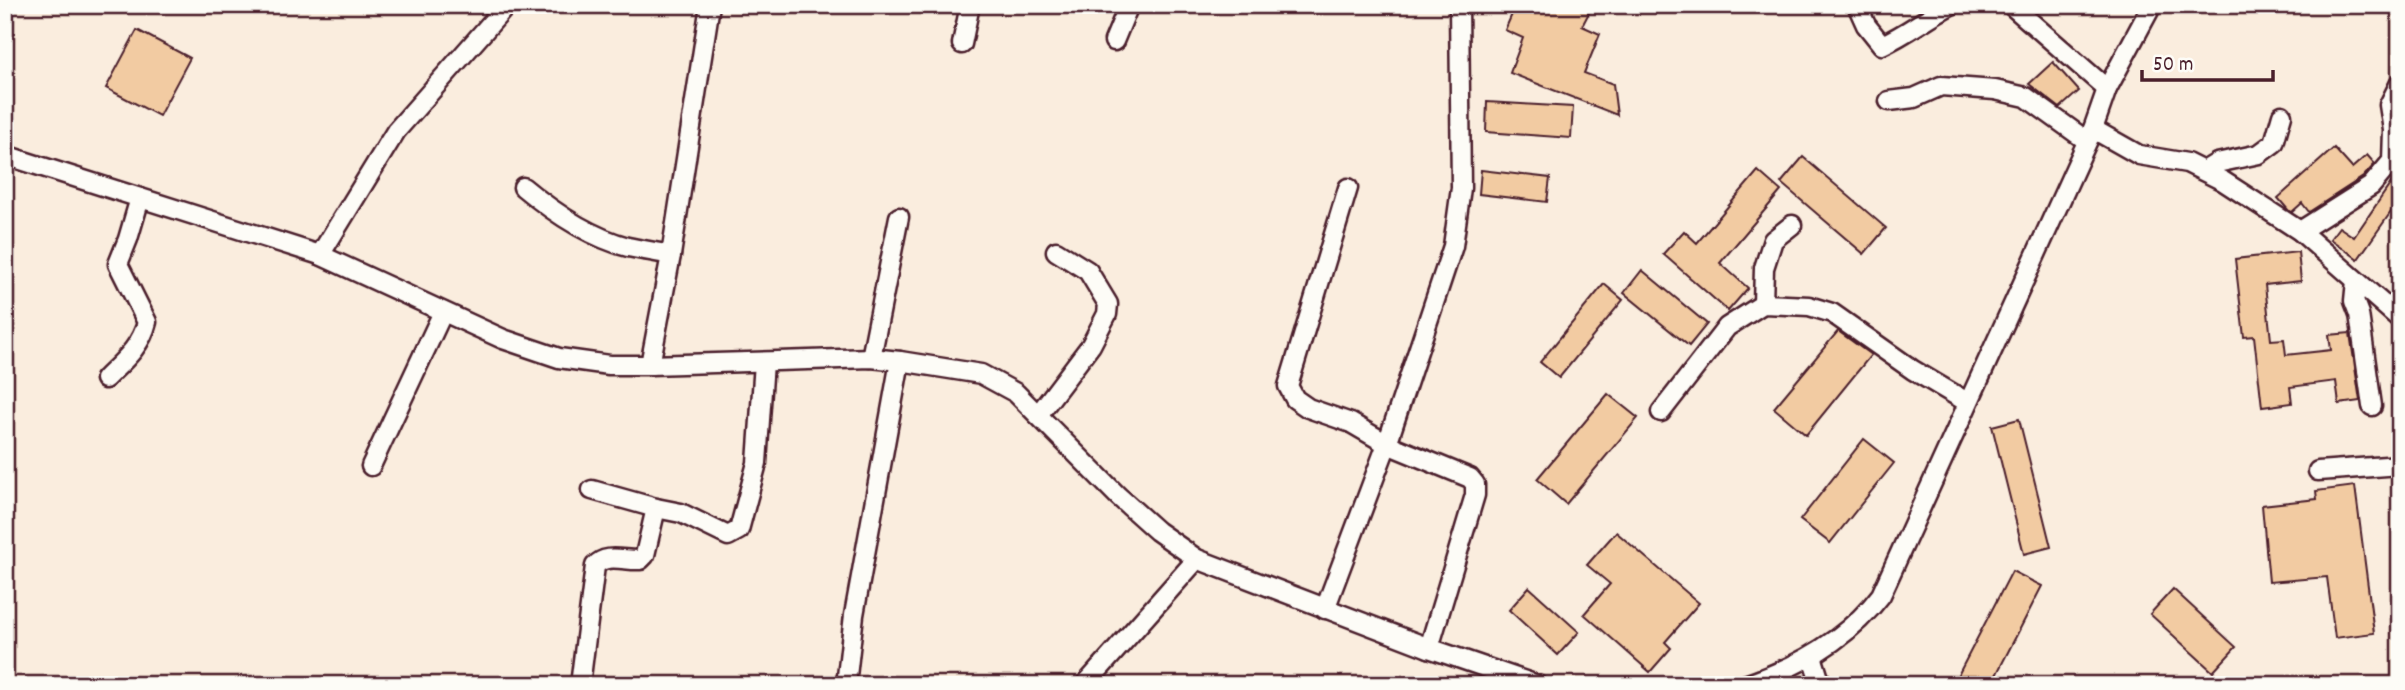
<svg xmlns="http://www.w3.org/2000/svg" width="2405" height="690" viewBox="0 0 2405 690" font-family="Dekko,sans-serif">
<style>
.building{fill:#f2cba2;stroke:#4a1f2b;stroke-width:2}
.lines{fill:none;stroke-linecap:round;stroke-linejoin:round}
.minor-casing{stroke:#4a1f2b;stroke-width:23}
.minor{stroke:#fdfcf7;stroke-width:18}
</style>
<rect width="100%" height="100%" fill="#faedde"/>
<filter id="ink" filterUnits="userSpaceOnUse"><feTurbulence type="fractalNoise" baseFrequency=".0143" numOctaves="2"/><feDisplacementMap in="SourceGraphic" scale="14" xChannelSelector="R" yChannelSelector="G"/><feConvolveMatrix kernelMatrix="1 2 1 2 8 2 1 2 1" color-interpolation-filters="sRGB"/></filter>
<g filter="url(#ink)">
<!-- building -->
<g class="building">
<path d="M1516,5H1593L1582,26L1600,34L1584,73L1613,84L1617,115L1510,73L1523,38L1505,30Z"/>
<path d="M137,30L190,58L159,116L106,88Z"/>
<path d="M2053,62L2079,91L2060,108L2029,84Z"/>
<path d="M1487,102L1573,107L1571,138L1486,132Z"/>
<path d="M2334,148L2352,168L2367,155L2375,164L2363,177L2309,212L2302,203L2292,212L2289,211L2278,198Z"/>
<path d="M1803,157L1886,228L1864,254L1781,183Z"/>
<path d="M1481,170L1550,178L1547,202L1479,194Z"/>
<path d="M2400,170V199L2358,259L2330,239L2339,227L2354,237Z"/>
<path d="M1758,171L1781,191L1720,263L1748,288L1728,311L1663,254L1684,231L1697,243Z"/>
<path d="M2298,252L2301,281L2265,285L2271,340L2284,339L2286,355L2331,350L2329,335L2350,333L2360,401L2339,404L2336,381L2290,387L2292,403L2262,407L2254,336L2244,337L2235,259Z"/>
<path d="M1642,270L1707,324L1689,346L1624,293Z"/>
<path d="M1604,284L1623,300L1559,378L1540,362Z"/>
<path d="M1838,331L1871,355L1806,435L1774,408Z"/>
<path d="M1608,394L1638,418L1566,504L1537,479Z"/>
<path d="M2019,419L2051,547L2024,554L1992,426Z"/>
<path d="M1864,439L1894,463L1830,543L1800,520Z"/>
<path d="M2355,486L2374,633L2335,638L2327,577L2269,582L2262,505L2317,499L2316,491Z"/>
<path d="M1616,532L1699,603L1665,642L1671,648L1650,672L1584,614L1610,584L1587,565Z"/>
<path d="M2012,571L2042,586L1991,685H1953Z"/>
<path d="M1529,587L1579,632L1558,655L1509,610Z"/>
<path d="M2173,589L2236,647L2213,672L2150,614Z"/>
</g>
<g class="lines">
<defs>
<g id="minor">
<path d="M1857,5L1866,25L1882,45C1907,34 1927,17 1951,5"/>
<path d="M2011,5L2107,89"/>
<path d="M1114,41L1129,5"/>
<path d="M962,44L970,5"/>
<path d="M1889,101L1914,98L1941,86L1995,90L2026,97L2087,141"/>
<path d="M2093,129L2139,155L2187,163L2223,181L2300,231L2400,319"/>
<path d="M5,155L320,255L503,339L559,358L609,365H650L871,358L900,361L981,374L1016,393L1118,496L1157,531L1197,559L1429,648L1537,685"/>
<path d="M2204,171L2217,163L2259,154L2274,143L2282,115"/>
<path d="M523,187C553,212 590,237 628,247C642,250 657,252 671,255"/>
<path d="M1348,188L1288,386L1295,399L1308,408L1351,423L1387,444L1470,478L1475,484V495L1429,648"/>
<path d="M2300,231L2371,186L2392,161L2393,130L2389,105L2400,83"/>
<path d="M320,255L396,131L507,5"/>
<path d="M2356,281L2354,301L2359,314L2372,406"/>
<path d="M1763,304L1764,268L1773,240L1792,225"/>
<path d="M871,358L899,217"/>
<path d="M650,365L671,255L710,5"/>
<path d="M105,379C122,362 141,347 147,322L118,264L128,239L140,198"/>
<path d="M1661,412L1727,327L1763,304L1809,306L1832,313L1913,370L1967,402"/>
<path d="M1038,415L1091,345L1107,314L1108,304L1088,271L1056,251"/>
<path d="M371,466L443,312"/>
<path d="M2318,471L2400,465"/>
<path d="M592,490L656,508L681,513L728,536L739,530L757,463L764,362"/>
<path d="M1325,609L1387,444L1453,246L1461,188L1459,5"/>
<path d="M1812,656L1821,685"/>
<path d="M580,685L595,566C606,553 624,561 640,560L645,555L656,508"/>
<path d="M846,685L854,615L900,361"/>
<path d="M1085,685L1197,559"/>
<path d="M1745,685C1798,667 1847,640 1881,595L2093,129L2107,89L2152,5"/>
</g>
</defs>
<!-- minor casing -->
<use href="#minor" class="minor-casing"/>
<!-- minor -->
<use href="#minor" class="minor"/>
</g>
</g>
<!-- margin -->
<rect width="2405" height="690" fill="none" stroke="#fdfcf7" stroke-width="28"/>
<rect x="14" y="14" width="2377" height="662" fill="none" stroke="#4a1f2b" stroke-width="2.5" filter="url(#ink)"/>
<!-- scale -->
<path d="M2142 70v10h131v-10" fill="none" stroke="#4a1f2b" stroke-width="3.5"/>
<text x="2153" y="70" font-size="21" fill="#4a1f2b" stroke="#fdfcf7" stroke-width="5" paint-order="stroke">50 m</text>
</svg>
